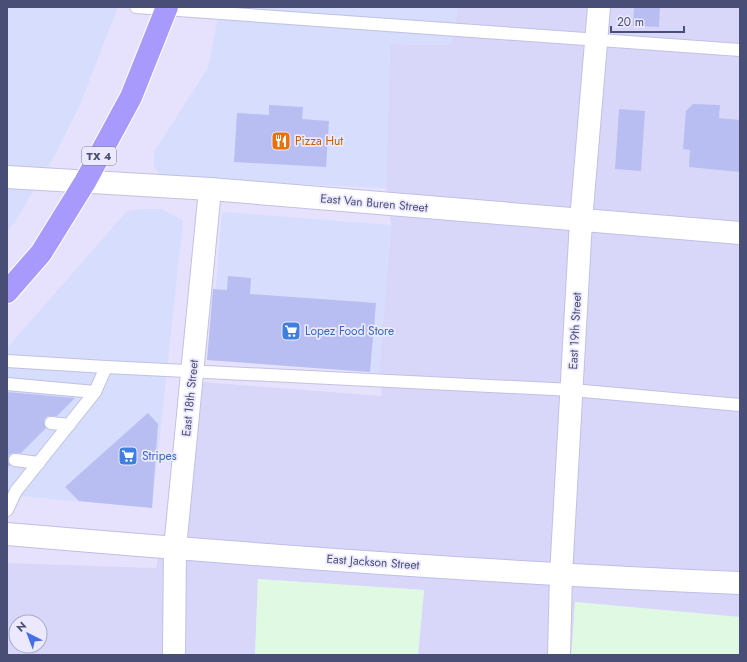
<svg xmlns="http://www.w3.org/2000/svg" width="747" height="662" viewBox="0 0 747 662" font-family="Jost,sans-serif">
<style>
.residential{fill:#d9d7f9;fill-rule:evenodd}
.commercial{fill:#d6ddfd}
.education{fill:#dff9e3}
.building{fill:#b9bef2}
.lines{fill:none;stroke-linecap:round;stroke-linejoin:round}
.service-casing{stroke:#c1c1e3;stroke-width:14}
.minor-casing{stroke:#c1c1e3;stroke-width:24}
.secondary-casing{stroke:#bebee8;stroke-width:24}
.primary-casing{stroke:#fff;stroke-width:24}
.service{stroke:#fff;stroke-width:12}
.minor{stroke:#fff;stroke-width:22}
.secondary{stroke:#fff;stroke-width:22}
.primary{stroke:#a899fc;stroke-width:22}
.labels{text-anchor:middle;stroke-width:3.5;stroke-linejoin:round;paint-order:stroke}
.shield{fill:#ece9ff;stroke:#797c9e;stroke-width:1}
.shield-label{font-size:11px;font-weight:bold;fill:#484e75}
.food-label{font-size:12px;fill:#c56008;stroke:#ece9ff;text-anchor:start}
.street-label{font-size:12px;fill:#484e75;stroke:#ece9ff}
.shop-label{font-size:12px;fill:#366cbe;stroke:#ece9ff;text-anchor:start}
</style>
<rect width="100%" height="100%" fill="#e6e2fd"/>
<!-- residential -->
<path class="residential" d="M458,7H740V617L576,602L571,655H418L424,590L258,579L255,655H7V563L156,568L202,382L382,396L379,373L391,225L386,188L390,44L451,45ZM16,622H40V646H16Z"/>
<!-- commercial -->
<g class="commercial">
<path d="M7,7H118L80,104L55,155L14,223L7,231Z"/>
<path d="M220,7H458L451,45L390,44L386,188L162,178L154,166V152L208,68Z"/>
<path d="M139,209H162L183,221L152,508L7,495V348L127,211Z"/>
<path d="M222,212L391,225L379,373L210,360Z"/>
</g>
<!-- education -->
<g class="education">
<path d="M258,579L424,590L418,655H255Z"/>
<path d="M575,602L740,617V655H571Z"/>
</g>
<!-- building -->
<g class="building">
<path d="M634,7H660L659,27L633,26Z"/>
<path d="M693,104L720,105L719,118L740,120V172L689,167L690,150L683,149L686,111Z"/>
<path d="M269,105L303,107L302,119L329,121L326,167L234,162L237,113L269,115Z"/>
<path d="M619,109L645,111L641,171L615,169Z"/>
<path d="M228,276L251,278L250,294L376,303L370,372L207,360L213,289L227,290Z"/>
<path d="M7,392L75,398L57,416H48L45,418L44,423L46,428L21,453H12L9,455L8,459L10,465L7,468Z"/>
<path d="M148,413L158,424L152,508L79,501L65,487Z"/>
</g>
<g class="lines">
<defs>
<g id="service">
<path d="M136,7L740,50"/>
<path d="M7,361L106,367L572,390L740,405"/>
<path d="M7,384L95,392"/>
<path d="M51,423L69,425"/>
<path d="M15,460L39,463"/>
<path d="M7,510L16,491L95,392L106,367"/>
</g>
<g id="minor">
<path d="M7,177L210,189L740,233"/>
<path d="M174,655L175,548L210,189"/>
<path d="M559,655L561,575L581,221L599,7"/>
</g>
<path id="secondary" d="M7,534C251,555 495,573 740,583"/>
<path id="primary" d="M7,292L41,253L85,182L131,97L167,7"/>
</defs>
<!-- service casing -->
<use href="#service" class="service-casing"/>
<!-- minor casing -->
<use href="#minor" class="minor-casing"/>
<!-- secondary casing -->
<use href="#secondary" class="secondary-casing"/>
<!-- primary casing -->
<use href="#primary" class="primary-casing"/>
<!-- service -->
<use href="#service" class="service"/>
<!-- minor -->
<use href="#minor" class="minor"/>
<!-- secondary -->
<use href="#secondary" class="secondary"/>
<!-- primary -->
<use href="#primary" class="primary"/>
</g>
<!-- icons -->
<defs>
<symbol id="restaurant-square" viewBox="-11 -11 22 22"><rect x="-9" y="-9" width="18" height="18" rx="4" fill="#e8710a" stroke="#ece9ff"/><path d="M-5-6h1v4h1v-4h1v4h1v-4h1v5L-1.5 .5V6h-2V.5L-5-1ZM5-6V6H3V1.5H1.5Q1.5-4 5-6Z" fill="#fff"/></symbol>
<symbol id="supermarket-square" viewBox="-11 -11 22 22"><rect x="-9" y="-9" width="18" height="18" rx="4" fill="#3f7fe0" stroke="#ece9ff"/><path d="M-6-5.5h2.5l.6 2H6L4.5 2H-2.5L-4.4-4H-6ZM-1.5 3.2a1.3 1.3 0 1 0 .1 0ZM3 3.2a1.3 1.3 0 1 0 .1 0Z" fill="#fff"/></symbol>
</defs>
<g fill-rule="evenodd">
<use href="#restaurant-square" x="270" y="130" width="22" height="22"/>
<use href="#supermarket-square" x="280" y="320" width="22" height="22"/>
<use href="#supermarket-square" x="117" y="445" width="22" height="22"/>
</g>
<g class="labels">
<!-- shield labels -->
<rect class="shield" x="82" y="147" width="34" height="18" rx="3"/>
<g class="shield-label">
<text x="99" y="160">TX 4</text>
</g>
<!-- food labels -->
<g class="food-label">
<text x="295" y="145">Pizza Hut</text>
</g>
<!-- street labels -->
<g class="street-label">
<text transform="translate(374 203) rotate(5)" y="4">East Van Buren Street</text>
<text transform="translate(575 331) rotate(-87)" y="4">East 19th Street</text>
<text transform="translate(190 398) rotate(-84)" y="4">East 18th Street</text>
<text transform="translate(373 562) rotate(4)" y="4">East Jackson Street</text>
</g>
<!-- shop labels -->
<g class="shop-label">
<text x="305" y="335">Lopez Food Store</text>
<text x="142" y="460">Stripes</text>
</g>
</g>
<!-- border -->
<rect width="747" height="662" fill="none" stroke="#484e75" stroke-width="16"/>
<!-- north arrow -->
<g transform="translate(28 634) rotate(318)"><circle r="19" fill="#ece9ff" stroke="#aaabc8"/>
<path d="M0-3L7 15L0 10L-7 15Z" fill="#456fe9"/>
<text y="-6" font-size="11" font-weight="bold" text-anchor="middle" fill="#484e75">N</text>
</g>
<!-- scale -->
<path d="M611 26v6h73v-6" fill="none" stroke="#484e75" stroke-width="2"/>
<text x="617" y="26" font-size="12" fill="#484e75" stroke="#ece9ff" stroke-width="3" paint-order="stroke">20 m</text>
</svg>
